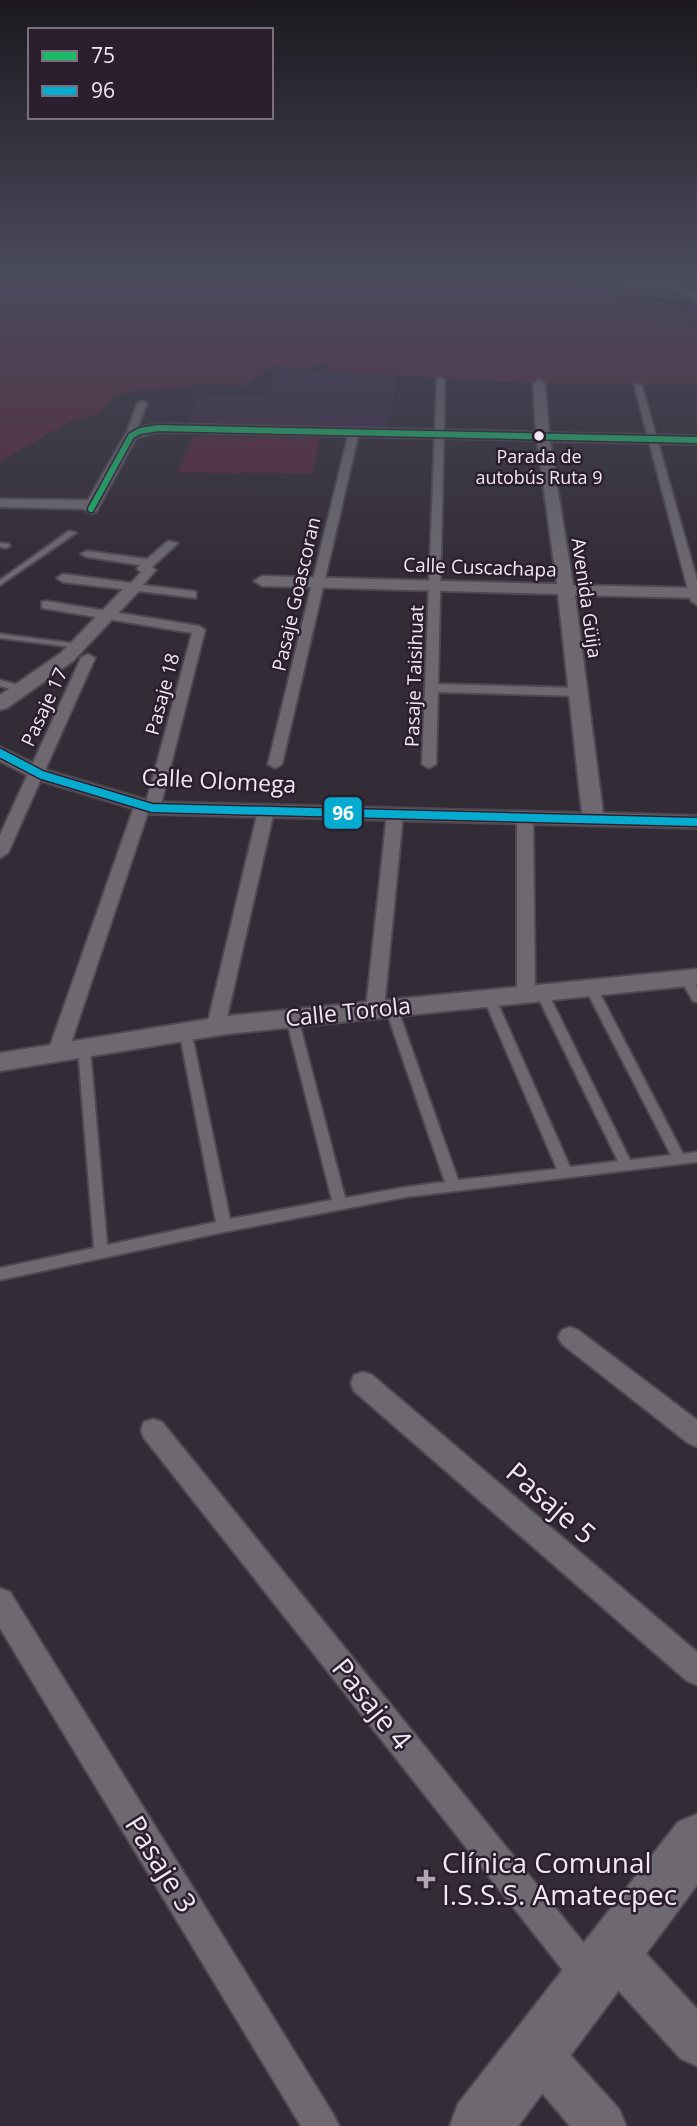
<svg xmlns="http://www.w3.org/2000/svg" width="697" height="2126" viewBox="0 0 697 2126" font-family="'Open Sans',sans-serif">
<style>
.built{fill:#3e2f45}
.green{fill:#57293c}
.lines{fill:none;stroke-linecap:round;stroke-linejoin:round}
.stream{stroke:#131141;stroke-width:3.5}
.service-casing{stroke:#4e4851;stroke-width:4}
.pedestrian-casing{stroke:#4e4851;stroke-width:4}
.minor-casing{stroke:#4e4851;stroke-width:4}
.tertiary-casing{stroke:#4e4851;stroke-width:4}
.service{fill:#6e6970;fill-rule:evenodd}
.pedestrian{fill:#6e6970;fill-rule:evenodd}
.minor{fill:#6e6970;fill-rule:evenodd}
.tertiary{fill:#6e6970;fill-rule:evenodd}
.bus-1-casing{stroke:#2b1e2f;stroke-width:9}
.bus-2-casing{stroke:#2b1e2f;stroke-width:11}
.bus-1{stroke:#1ab867;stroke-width:6}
.bus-2{stroke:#06acd0;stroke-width:8}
.bus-dot{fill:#f0e8f3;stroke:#2b1e2f;stroke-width:2.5}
.poi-dot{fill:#aea6b1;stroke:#2b1e2f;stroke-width:2.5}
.labels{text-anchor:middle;stroke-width:5;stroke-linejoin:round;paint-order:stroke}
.far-bus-label{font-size:18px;fill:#f0e8f3;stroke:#2b1e2f}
.far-street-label{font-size:19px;fill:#f0e8f3;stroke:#2b1e2f}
.street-label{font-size:23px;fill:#f0e8f3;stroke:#2b1e2f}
.near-street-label{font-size:28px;fill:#f0e8f3;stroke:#2b1e2f}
.near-poi-label{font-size:28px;fill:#f0e8f3;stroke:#2b1e2f;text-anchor:start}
.line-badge{stroke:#2b1e2f;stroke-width:2.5}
.badge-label{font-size:19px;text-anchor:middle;font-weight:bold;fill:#fff}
</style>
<rect width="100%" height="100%" fill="#332c36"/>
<!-- built -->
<path class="built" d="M277,370L397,373L389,427L189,422L198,395L268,397Z"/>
<!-- green -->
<g class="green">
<path d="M0,276H565L650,320L697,328V384H539L325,371L332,361L306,368L271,367L247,385L201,384L122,393L108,401L102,411L93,416L71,421L0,461Z"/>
<path d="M194,436L320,438L312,474L178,472Z"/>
</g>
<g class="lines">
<!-- stream -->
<path class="stream" d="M608,276L639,295L697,308"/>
<defs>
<g id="service">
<path d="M69,531L76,533L0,585V580Z"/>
<path d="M0,543L9,544L10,546L6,548L0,547Z"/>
<path d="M0,634L79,644L83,646L79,648L0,638Z"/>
<path d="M0,680L25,687L26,689L22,692L0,686Z"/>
<path d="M685,973L689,974L697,988V1002L693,1001L679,977Z"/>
<path d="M590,982L596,986L683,1154L697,1152V1162L406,1197L224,1232L0,1280V1268L94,1248L78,1048L84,1044L90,1048L107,1245L216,1222L179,1030L185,1026L191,1030L230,1219L332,1200L286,1018L292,1014L298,1018L345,1198L406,1187L445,1182L385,1007L391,1003L397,1007L458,1180L557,1169L483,997L489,993L495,997L570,1167L618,1161L535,991L541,987L547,991L630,1160L671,1155L584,986Z"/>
</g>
<g id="pedestrian">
<path d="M441,377L445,380L438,684L578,688L585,692L578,696L438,692L436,764L429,768L422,764L437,380Z"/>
<path d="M634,384L642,386L697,580V605L691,601Z"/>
<path d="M142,401L147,404L130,446L121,448L137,404Z"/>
<path d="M354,429L359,432L282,764L275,768L268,764L349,432Z"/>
<path d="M168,541L178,543L152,567L156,570L143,585L192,591L196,592V598L63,582L57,578L63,574L131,583L141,572L137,569L140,565L87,557L81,554L87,551L147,559Z"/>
<path d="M46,601L199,626L205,630L160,808L157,811L148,812L68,1052L65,1057H51L48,1052L134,807L137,804L146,803L192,633L42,608V602Z"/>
<path d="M88,654L95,658L8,853L0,858V835L81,658Z"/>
<path d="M266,806L274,811L225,1026L223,1031H209L207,1026L258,811Z"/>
<path d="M395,809L403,814L384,1009L382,1013H368L366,1009L387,814Z"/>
<path d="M525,811L533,816L535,993L532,997H520L517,993V816Z"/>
<path d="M570,1327L578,1330L697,1420V1447L688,1443L562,1344L558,1337L562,1330Z"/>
<path d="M363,1372L372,1375L697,1652V1685L687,1681L354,1391L351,1383L354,1375Z"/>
<path d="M153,1419L162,1422L600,1963L604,1975L600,1987L588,1991L576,1987L144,1438L141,1430L144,1422Z"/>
<path d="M0,1588L10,1592L333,2114L339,2126H301L0,1628Z"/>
</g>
<g id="minor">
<path d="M0,276H14L0,280Z"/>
<path d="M655,276H668L697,294V302L666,284L629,287L624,284L629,281L657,279Z"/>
<path d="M539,380L545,384L549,433L697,436V444L550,441L573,585L697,588V598L575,595L603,813L697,816V828L152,814L35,779L0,761V747L49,771L153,802L582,813L558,594L262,586L254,581L262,576L557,584L537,440L158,432L136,438L96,512L91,513L84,509L0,507V499L88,500L126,433L135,428L158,424L536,432L533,384Z"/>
<path d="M134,582L140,584L142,587L140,590L73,661L7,708L0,710V695L61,653L128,584Z"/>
<path d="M697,969V985L227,1034L0,1071V1053L227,1016Z"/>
<path d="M612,1928L628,1934L697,2009V2066L681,2059L596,1966L590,1950L596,1934Z"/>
<path d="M537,2029L553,2036L619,2109L626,2126H570L521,2068L514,2052L521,2036Z"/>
</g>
<path id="tertiary" d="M697,1814V1885L518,2126H450L458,2104L678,1822Z"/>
</defs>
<!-- service casing -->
<use href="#service" class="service-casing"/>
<!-- pedestrian casing -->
<use href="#pedestrian" class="pedestrian-casing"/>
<!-- minor casing -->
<use href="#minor" class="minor-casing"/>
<!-- tertiary casing -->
<use href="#tertiary" class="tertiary-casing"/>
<!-- service -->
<use href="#service" class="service"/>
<!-- pedestrian -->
<use href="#pedestrian" class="pedestrian"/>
<!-- minor -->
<use href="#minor" class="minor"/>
<!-- tertiary -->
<use href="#tertiary" class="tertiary"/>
<defs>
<path id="bus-1" d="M91,509L131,436L140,431L158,428L697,440"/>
<path id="bus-2" d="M0,753L42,775L152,808L697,822"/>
</defs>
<!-- bus-1 casing -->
<use href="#bus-1" class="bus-1-casing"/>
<!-- bus-2 casing -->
<use href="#bus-2" class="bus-2-casing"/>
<!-- bus-1 -->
<use href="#bus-1" class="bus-1"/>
<!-- bus-2 -->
<use href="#bus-2" class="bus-2"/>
</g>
<!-- sky -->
<linearGradient id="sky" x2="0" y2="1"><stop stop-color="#1c181e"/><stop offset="0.48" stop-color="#4a4b5d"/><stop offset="1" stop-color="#4a4b5d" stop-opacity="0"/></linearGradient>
<rect width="697" height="574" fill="url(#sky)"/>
<!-- markers -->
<circle class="bus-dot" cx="539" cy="436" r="6"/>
<path class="poi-dot" d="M422.5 1868.5h7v7h7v7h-7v7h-7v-7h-7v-7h7z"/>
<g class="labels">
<!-- far-bus labels -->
<g class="far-bus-label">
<text x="539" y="463">Parada de<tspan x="539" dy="21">autobús Ruta 9</tspan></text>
</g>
<!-- far-street labels -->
<g class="far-street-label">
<text transform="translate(480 567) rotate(2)" y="7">Calle Cuscachapa</text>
<text transform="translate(296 594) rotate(-77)" y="7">Pasaje Goascoran</text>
<text transform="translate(587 598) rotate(82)" y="7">Avenida Güija</text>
<text transform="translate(414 676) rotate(-88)" y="7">Pasaje Taisihuat</text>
<text transform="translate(162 694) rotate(-75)" y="7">Pasaje 18</text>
<text transform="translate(44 707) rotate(-65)" y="7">Pasaje 17</text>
</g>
<!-- street labels -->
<g class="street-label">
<text transform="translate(219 781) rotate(3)" y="8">Calle Olomega</text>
<text transform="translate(348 1012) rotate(-6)" y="8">Calle Torola</text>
</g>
<!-- near-street labels -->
<g class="near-street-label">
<text transform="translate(551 1503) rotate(41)" y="10">Pasaje 5</text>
<text transform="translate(372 1704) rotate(51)" y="10">Pasaje 4</text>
<text transform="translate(161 1864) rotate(58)" y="10">Pasaje 3</text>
</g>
<!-- near-poi labels -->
<g class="near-poi-label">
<text x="442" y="1873">Clínica Comunal<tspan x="442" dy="32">I.S.S.S. Amatecpec</tspan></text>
</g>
</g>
<rect class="line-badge" x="323" y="796" width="40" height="34" rx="7" fill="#06acd0"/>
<g class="badge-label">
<text x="343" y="820">96</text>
</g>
<!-- legend -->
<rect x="28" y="28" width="245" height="91" fill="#2b1e2f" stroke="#7a6f7d" stroke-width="2"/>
<rect x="42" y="51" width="35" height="10" fill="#1ab867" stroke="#7a6f7d" stroke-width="2"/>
<text x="91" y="63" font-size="21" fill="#f0e8f3">75</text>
<rect x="42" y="86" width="35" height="10" fill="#06acd0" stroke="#7a6f7d" stroke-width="2"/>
<text x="91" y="98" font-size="21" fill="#f0e8f3">96</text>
</svg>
